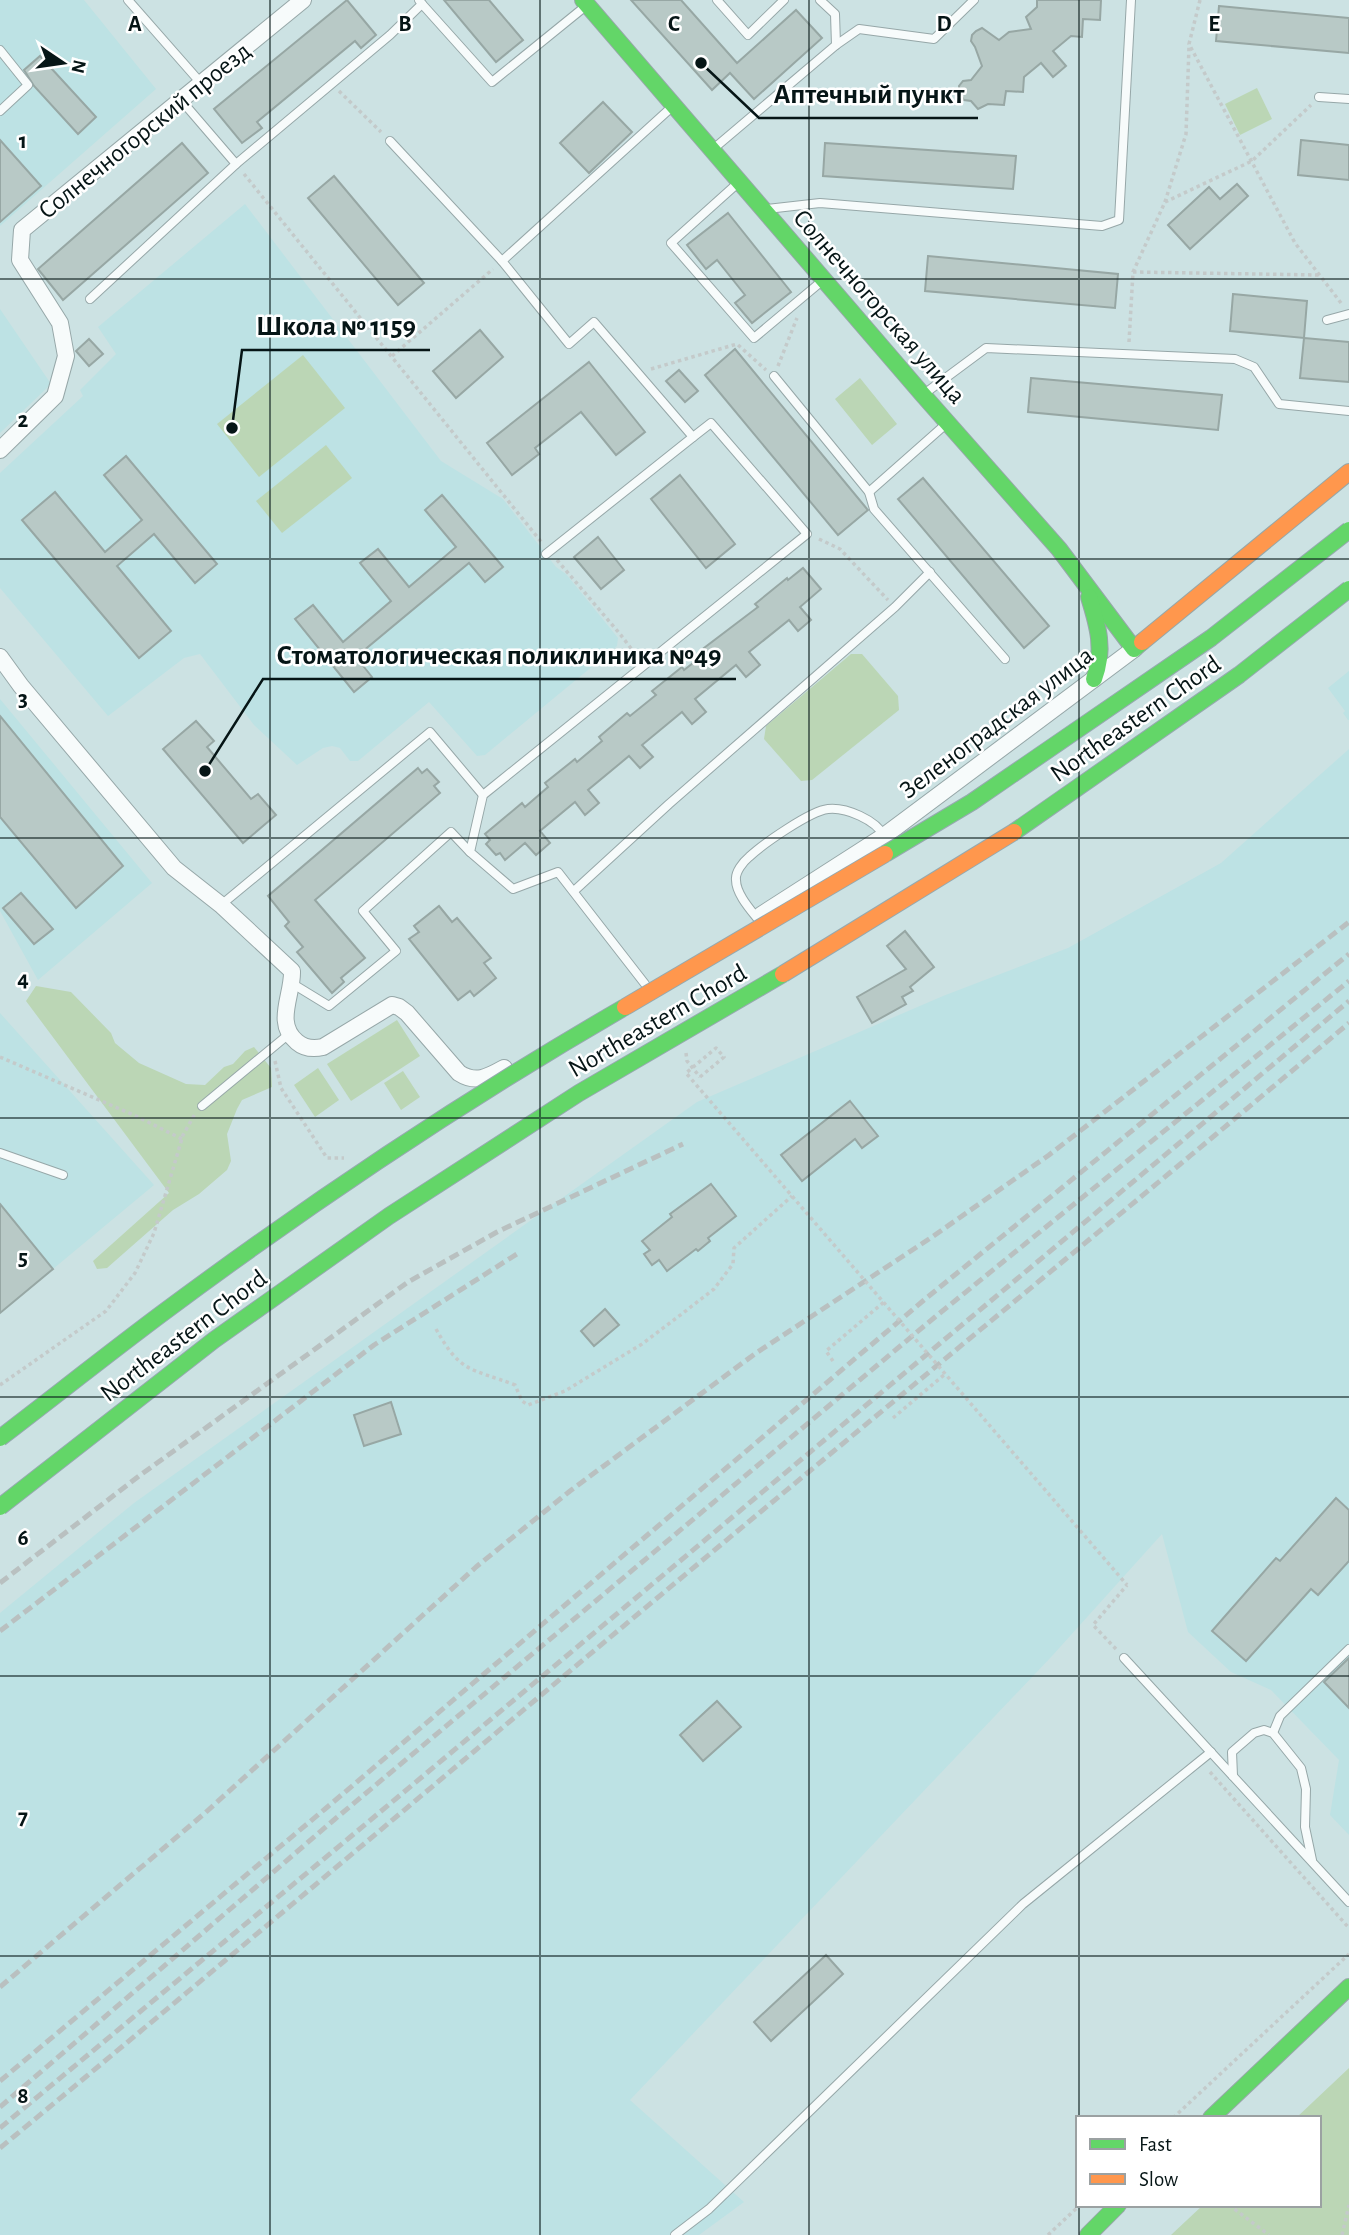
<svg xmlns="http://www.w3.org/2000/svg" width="1349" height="2235" viewBox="0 0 1349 2235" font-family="'Alegreya Sans',sans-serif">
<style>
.built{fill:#bde2e4}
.green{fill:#bbd6b5}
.building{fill:#b8c9c6;stroke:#97a7a4;stroke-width:2}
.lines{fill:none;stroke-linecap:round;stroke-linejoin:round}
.lane-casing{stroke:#96a7a8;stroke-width:10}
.street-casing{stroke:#96a7a8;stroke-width:18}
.fast-casing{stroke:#96a7a8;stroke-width:18}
.slow-casing{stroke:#96a7a8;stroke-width:18}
.path{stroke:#c4caca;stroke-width:3.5;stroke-dasharray:3.5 3.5;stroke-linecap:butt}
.lane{stroke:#f7fbfb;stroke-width:8}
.street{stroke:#f7fbfb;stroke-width:16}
.fast{stroke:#63d668;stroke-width:16}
.slow{stroke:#ff974d;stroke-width:16}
.rail{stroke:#b9c0c0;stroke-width:5;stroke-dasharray:10 5;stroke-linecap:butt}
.fast-bridge-casing{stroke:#95a9af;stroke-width:18;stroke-linecap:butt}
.slow-bridge-casing{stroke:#95a9af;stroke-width:18;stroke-linecap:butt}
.path-bridge{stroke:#c4caca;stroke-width:3.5;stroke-dasharray:3.5 3.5;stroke-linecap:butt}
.fast-bridge{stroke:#63d668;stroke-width:16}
.slow-bridge{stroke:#ff974d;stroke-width:16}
.grid{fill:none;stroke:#061516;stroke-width:2;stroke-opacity:0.55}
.labels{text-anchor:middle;stroke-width:5;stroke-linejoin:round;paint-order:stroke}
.street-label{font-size:26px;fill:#061516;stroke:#fff}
.grid-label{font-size:23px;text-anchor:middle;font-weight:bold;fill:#061516;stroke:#fff;stroke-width:5;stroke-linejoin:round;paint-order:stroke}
.leader{fill:none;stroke:#061516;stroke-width:2.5}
.callout-dot{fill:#061516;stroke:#fff;stroke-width:2.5}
.callout-label{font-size:28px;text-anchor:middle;font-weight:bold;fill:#061516;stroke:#fff;stroke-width:5;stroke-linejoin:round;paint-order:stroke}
</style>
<rect width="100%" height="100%" fill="#cce2e3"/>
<!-- built -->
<g class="built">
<path d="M0,0H84L156,89L0,226Z"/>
<path d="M245,204L441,461L503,499L556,567L566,574L618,638L617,646L485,755L477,756L429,702L358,761H350L340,748L332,746L323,748L297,765L254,725L200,654L184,658L108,716L0,588V473L83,396L80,390L116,354L98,327Z"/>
<path d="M0,309L51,384L0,433Z"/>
<path d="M1349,671V720H1348L1343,713L1345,711L1328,688Z"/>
<path d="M0,699L152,883L38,980L0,911Z"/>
<path d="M1349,749V1835L1330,1815L1339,1760L1271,1690L1231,1672L1188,1632L1162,1534L1052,1656L630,2100L744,2202L699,2235H0V1613L134,1503L697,1102L943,996L1068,948L1221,863Z"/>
<path d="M0,1013L154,1185L0,1313Z"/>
</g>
<!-- green -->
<g class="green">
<path d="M1257,88L1272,119L1240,135L1225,104Z"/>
<path d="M303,355L345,408L259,477L217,424Z"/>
<path d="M860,378L897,424L872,445L835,399Z"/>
<path d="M326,445L352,478L282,533L256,501Z"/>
<path d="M851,654H862L898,696L899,710L812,780L801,781L764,739L766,726Z"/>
<path d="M36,986L71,992L111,1033L115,1043L139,1063L186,1084L205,1085L224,1067L233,1064L245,1051L254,1047L271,1068L272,1087L242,1100L237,1109L227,1134L231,1161L227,1170L199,1194L173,1210L107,1268L97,1269L93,1261L169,1193L26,1001Z"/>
<path d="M397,1020L420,1056L351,1101L327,1064Z"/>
<path d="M318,1068L339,1100L315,1117L294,1085Z"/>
<path d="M403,1071L420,1097L401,1110L384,1083Z"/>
<path d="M1349,2068V2235H1171L1203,2205H1319V2118H1296Z"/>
</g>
<!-- building -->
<g class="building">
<path d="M347,0L376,35L361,48L355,41L257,122L262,128L242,143L214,109Z"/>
<path d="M444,0H489L523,40L496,62Z"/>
<path d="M631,0H681L737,63L796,10L822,38L754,99L730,73L712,90Z"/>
<path d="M1037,0H1101L1100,20L1083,19L1082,37L1071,36L1053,51L1066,66L1053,77L1041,63L1024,77L1023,92L1006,91L1004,105L988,104L978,109L971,101L964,100L960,94L959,86L963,81L971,80L982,66L975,47L971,41L972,35L976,31L982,28L999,40L1009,32L1031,29L1026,17L1037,7Z"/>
<path d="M1219,6L1349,18V53L1216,41Z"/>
<path d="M40,56L96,117L78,134L34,86L24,70Z"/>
<path d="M603,102L632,132L589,173L560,143Z"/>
<path d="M0,140L41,186L0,222Z"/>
<path d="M1301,140L1349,145V180L1298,175Z"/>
<path d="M182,143L208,173L63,300L38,269Z"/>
<path d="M825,143L1016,156L1013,189L823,176Z"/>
<path d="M334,176L424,283L398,305L308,198Z"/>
<path d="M1237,184L1248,196L1190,249L1168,225L1209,187L1220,199Z"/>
<path d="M728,213L791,292L752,323L735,303L745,295L717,260L706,269L687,245Z"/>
<path d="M928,256L1118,274L1115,308L925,291Z"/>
<path d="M1233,294L1307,301L1304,338L1230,331Z"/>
<path d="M480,330L503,357L456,398L433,371Z"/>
<path d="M1304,338L1349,342V382L1300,378Z"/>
<path d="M89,339L103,354L89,366L76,351Z"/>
<path d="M735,349L867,509L868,510L838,535L705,375Z"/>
<path d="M589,362L645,432L616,455L581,412L535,448L539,454L512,475L487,443Z"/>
<path d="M679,370L698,391L685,402L666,381Z"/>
<path d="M1031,378L1222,395L1218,430L1028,412Z"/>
<path d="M126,456L217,564L195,583L154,534L117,566L171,631L139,658L22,520L55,492L105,552L142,520L104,475Z"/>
<path d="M680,475L735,544L706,568L651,499Z"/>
<path d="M923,478L1049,626L1024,648L898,499Z"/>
<path d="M442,495L503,567L485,582L469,563L356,657L372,677L354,692L295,619L313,605L343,642L391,601L360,563L378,549L409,587L456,547L425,510Z"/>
<path d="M598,537L624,570L601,589L574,557Z"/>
<path d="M803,568L821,589L800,607L811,620L798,631L789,620L749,652L760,665L746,677L736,665L695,699L706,712L692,724L682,712L642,745L653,757L640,768L629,756L588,790L599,803L585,815L575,802L540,831L550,843L536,855L525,843L505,860L500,853L496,855L486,844L490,840L485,834L522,803L525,807L548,787L545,783L575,759L577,762L602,741L599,737L627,713L630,716L656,695L652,691L682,667L684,670L707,652L704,648L758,607L755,604L787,578L788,580Z"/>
<path d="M0,716L123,866L76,908L0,817Z"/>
<path d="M196,721L214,741L207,747L251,799L258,794L276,815L243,843L163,749Z"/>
<path d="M418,768L422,773L427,769L439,782L434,786L440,793L315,900L365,958L341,978L344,982L332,993L297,952L303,947L285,926L289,922L268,896Z"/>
<path d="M21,893L53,929L34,944L3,908Z"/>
<path d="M439,906L452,922L457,918L491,958L484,963L496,978L474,996L470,991L458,1000L409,939L419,932L414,926Z"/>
<path d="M905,931L934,967L910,987L913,991L902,997L906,1004L872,1023L857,997L906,969L887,946Z"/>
<path d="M850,1101L878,1136L862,1148L855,1139L802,1181L781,1155Z"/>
<path d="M711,1184L736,1216L708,1238L710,1241L698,1251L696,1249L667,1271L659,1260L652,1265L644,1254L650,1250L642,1241L672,1217L670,1214Z"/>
<path d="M0,1204L53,1269L0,1313Z"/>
<path d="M605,1309L619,1325L594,1346L581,1331Z"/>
<path d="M391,1402L401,1434L364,1446L354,1415Z"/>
<path d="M1336,1498L1349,1510V1561L1318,1595L1311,1589L1246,1661L1212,1631L1276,1558L1280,1561Z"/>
<path d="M1349,1658V1708L1324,1682Z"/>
<path d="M717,1701L741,1727L703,1761L680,1735Z"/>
<path d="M826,1955L843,1974L771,2041L754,2022Z"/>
</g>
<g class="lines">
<defs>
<g id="lane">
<path d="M128,0L200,82"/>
<path d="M717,0L748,35L784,0"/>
<path d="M820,0L835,14L836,45"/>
<path d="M422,4L492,82L587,5"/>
<path d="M0,50L28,85L0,111"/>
<path d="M1319,97L1349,99"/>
<path d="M181,100L236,164"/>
<path d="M390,141L502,261"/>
<path d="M712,150L836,45L859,29L934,39L974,0"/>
<path d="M739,182L671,243L754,338L822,281"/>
<path d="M767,209L820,203L1102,226L1119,220L1131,0"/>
<path d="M90,299L236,164L390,35L422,4L419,0"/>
<path d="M1327,320L1349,314"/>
<path d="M774,376L869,492L874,509L1005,659"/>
<path d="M924,394L986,348L1235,359L1254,367L1279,404L1349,411"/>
<path d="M869,492L946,424"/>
<path d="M546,554L693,437"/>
<path d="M574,891L669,804L895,607L930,572"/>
<path d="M221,905L430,732L483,795"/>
<path d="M757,918C749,908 736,893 736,880C735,872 743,862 749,857C763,844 810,811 828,809C846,807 876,820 884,836"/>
<path d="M293,984L329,1006L396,951L363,911L451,832L470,852"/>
<path d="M645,984L558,872L513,889L470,852L483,795L807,534L711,423L693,437L594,322L569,344L502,261L673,106"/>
<path d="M202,1106L289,1034"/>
<path d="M0,1153L63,1175"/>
<path d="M1124,1658L1349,1902"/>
<path d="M1273,1733L1280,1716L1349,1649"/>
<path d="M1233,1776L1232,1752L1254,1733L1264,1730L1273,1733L1301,1768L1306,1789L1305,1827L1312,1860"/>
<path d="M675,2235L709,2209L1023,1904L1211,1752"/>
</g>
<g id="street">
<path d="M0,450L55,396L66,356L60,323L20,260L22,230L303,0"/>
<path d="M0,657L21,686L174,868L221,905L292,971C293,995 274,1023 297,1042C304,1048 314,1049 323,1047L392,1005L399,1007L407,1013L459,1073C476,1084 488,1077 504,1068"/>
<path d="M761,915L884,836L1134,649"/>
</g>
<g id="fast">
<path d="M583,0L923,395L1059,549L1134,649L1142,642"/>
<path d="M1089,597C1098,626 1105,650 1094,679"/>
<path d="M1211,2118L1349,1987"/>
<path d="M1088,2235L1118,2205"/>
</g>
<path id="slow" d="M1142,642L1349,472"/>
</defs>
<!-- lane casing -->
<use href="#lane" class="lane-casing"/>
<!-- street casing -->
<use href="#street" class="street-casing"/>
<!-- fast casing -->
<use href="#fast" class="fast-casing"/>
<!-- slow casing -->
<use href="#slow" class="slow-casing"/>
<!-- path -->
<g class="path">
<path d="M1200,0L1189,44L1295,243L1341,303"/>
<path d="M339,91L381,132"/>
<path d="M244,174L543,544"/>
<path d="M1165,202L1186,134L1189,46"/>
<path d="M1133,272L1319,275"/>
<path d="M1129,342L1133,272L1165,202L1252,161L1311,105"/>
<path d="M392,356L493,269"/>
<path d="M778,366L797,318"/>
<path d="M651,369L737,344L766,370"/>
<path d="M819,539L840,549L888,600"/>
<path d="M557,560L620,634L637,656"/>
<path d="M686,1053L687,1061L700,1077"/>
<path d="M0,1057L136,1116L182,1139"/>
<path d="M275,1061L281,1088L327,1158H344"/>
<path d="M436,1329C461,1374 471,1368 515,1385L522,1401L528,1405L565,1391L642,1344L683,1313L714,1289L733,1264L734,1248L792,1196"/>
<path d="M833,1361L826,1351L884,1302"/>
<path d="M0,1385L106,1311L135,1273L154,1233L183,1135L195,1114"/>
<path d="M893,1418L945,1374"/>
<path d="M1116,1649L1093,1625L1127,1585"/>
<path d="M1210,1772L1349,1928"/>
<path d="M1173,2118L1349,1954"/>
<path d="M1229,2205L1269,2235"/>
<path d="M1048,2235L1080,2205"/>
<path d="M1342,2235L1349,2205"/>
</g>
<!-- lane -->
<use href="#lane" class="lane"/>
<!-- street -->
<use href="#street" class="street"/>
<!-- fast -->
<use href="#fast" class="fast"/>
<!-- slow -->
<use href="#slow" class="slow"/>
<!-- rail -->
<g class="rail">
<path d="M0,1583L139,1476L408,1282L497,1232L683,1144"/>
<path d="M0,1631L374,1345L520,1252"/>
<path d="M0,1987L205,1813L476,1567L570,1491L756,1353L932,1237L1049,1155L1349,922"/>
<path d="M0,2081L325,1809L924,1300L1349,954"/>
<path d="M0,2107L335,1819L935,1317L1349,981"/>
<path d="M0,2128L349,1838L1349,1001"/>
<path d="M0,2148C254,1938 505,1724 758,1514C955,1350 1153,1188 1349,1023"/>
</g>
<defs>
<g id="fast-bridge">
<path d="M1014,832L1239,675L1349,589"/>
<path d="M885,854L972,802L1211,638L1349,530"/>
<path d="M0,1438C55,1396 109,1353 164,1312C312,1202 466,1099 625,1007"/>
<path d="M0,1507L214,1340L389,1216L579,1093L783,974"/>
</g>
<g id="slow-bridge">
<path d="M783,974L1014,832"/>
<path d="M625,1007L885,854"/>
</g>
</defs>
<!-- fast-bridge casing -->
<use href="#fast-bridge" class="fast-bridge-casing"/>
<!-- slow-bridge casing -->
<use href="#slow-bridge" class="slow-bridge-casing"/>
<!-- path-bridge -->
<path class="path-bridge" d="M700,1077L724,1057L716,1048L686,1073L1127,1585"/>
<!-- fast-bridge -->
<use href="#fast-bridge" class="fast-bridge"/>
<!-- slow-bridge -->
<use href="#slow-bridge" class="slow-bridge"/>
</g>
<!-- grid -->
<path class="grid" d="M270,0V2235M540,0V2235M809,0V2235M1079,0V2118M0,279H1349M0,559H1349M0,838H1349M0,1118H1349M0,1397H1349M0,1676H1349M0,1956H1349M1079,2205V2235"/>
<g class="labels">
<!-- street labels -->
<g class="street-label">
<text transform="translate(144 130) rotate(-39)" y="9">Солнечногорский проезд</text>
<text transform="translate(880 306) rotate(49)" y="9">Солнечногорская улица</text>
<text transform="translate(1135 718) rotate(-35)" y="9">Northeastern Chord</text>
<text transform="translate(996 722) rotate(-37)" y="9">Зеленоградская улица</text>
<text transform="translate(657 1020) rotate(-30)" y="9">Northeastern Chord</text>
<text transform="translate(183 1335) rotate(-37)" y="9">Northeastern Chord</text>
</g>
</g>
<g class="grid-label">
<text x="135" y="31">A</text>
<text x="405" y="31">B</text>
<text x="674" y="31">C</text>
<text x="944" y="31">D</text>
<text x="1214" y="31">E</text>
<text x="23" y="148">1</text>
<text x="23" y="427">2</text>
<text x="23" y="706">3</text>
<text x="23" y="986">4</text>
<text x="23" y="1265">5</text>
<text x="23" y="1545">6</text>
<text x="23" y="1824">7</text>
<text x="23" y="2103">8</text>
</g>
<!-- callouts -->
<path class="leader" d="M701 63L759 118H978M232 428L242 350H430M205 771L263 679H736"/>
<g class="callout-dot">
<circle cx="701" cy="63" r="7"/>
<circle cx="232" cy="428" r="7"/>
<circle cx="205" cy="771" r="7"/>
</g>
<g class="callout-label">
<text x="869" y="103">Аптечный пункт</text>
<text x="336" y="335">Школа № 1159</text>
<text x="499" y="664">Стоматологическая поликлиника №49</text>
</g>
<!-- legend -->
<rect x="1076" y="2116" width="245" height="91" fill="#ffffff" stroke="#9ba1a2" stroke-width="2"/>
<rect x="1090" y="2139" width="35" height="10" fill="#63d668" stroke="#9ba1a2" stroke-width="2"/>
<text x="1139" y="2151" font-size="21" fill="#061516">Fast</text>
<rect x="1090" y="2174" width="35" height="10" fill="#ff974d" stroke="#9ba1a2" stroke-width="2"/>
<text x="1139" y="2186" font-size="21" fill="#061516">Slow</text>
<!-- north arrow -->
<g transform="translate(63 63) rotate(103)" stroke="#ffffff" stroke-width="5" paint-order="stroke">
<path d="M0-5L12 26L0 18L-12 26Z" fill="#061516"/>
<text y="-10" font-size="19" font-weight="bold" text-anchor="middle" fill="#061516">N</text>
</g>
</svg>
